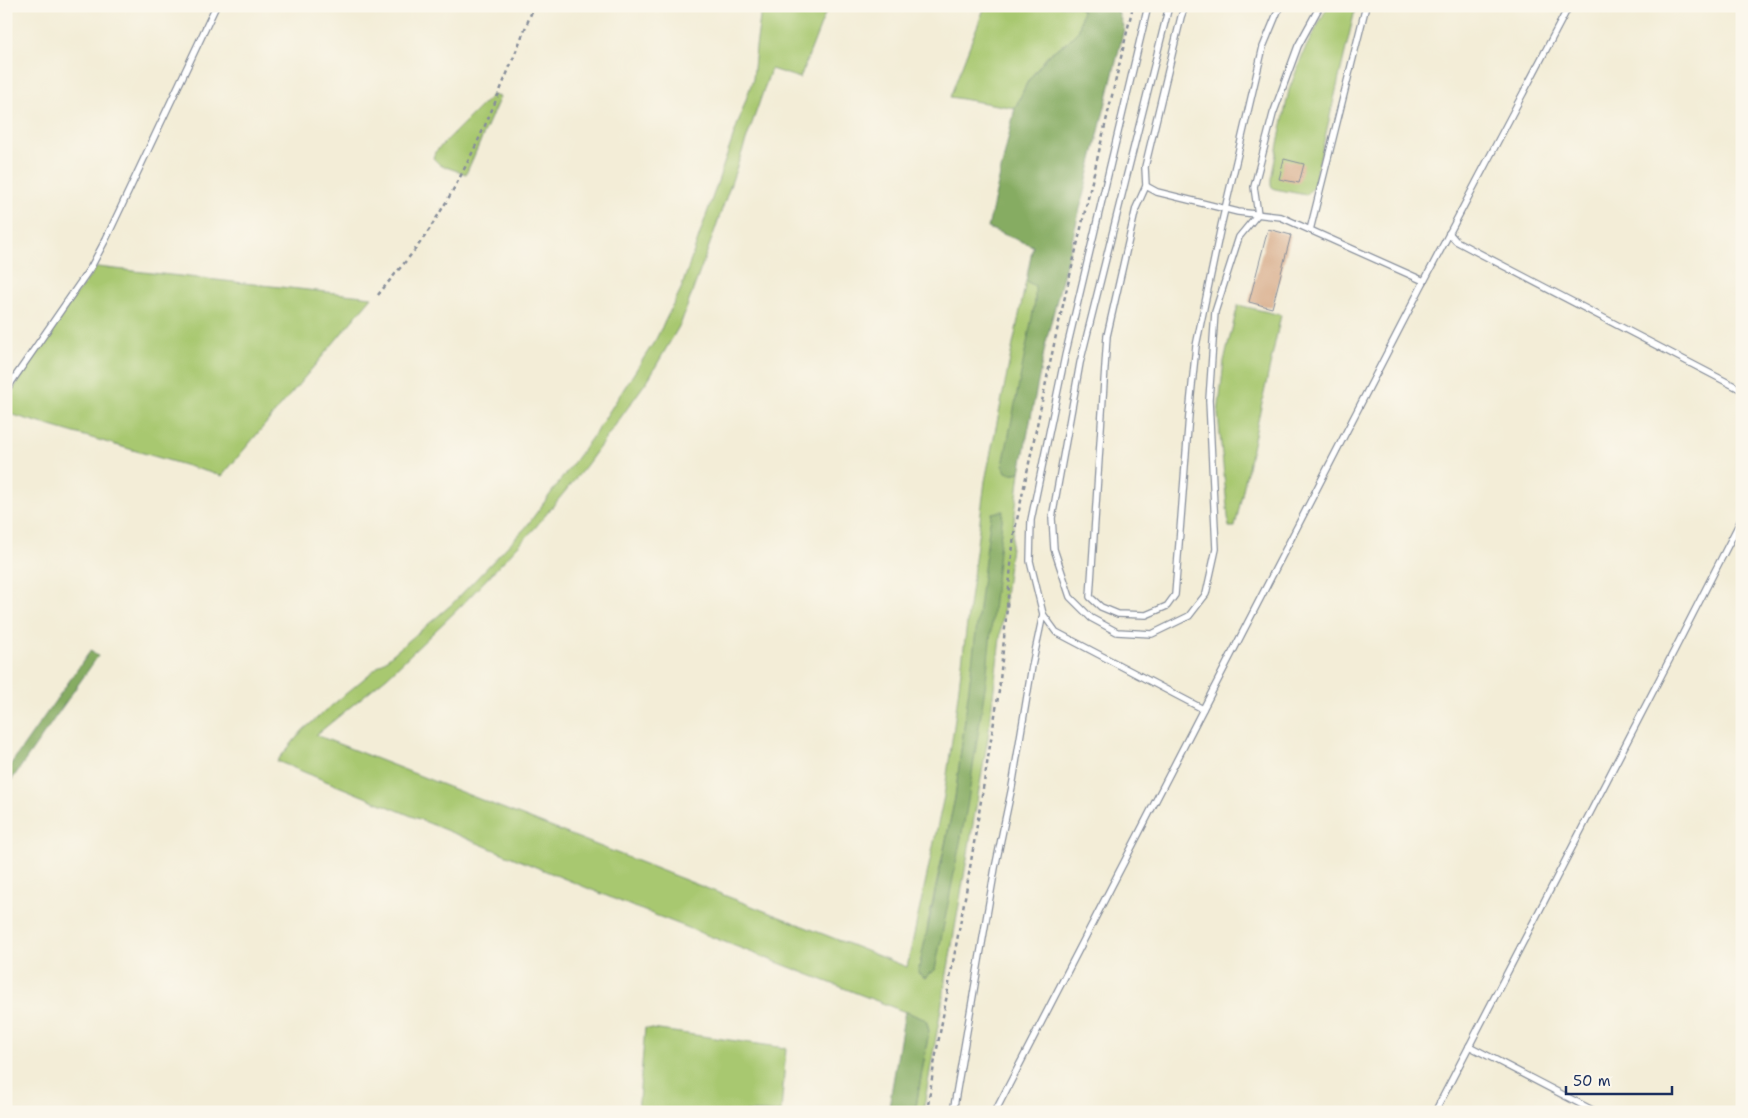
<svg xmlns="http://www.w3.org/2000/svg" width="1748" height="1118" viewBox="0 0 1748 1118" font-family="'Shantell Sans',sans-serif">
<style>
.green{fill:#a8c870;stroke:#627c67;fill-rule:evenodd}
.forest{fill:#86ac62;stroke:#506e60}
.building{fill:#d5a784}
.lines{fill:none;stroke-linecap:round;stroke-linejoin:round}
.lane-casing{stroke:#878e9a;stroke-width:8}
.path{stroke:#878e9a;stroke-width:2.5;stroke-dasharray:4 4;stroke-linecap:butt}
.lane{stroke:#fff;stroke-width:5.5}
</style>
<rect width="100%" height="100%" fill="#fbf7ec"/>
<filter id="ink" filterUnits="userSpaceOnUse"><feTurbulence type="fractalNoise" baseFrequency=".02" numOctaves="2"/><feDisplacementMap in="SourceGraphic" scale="10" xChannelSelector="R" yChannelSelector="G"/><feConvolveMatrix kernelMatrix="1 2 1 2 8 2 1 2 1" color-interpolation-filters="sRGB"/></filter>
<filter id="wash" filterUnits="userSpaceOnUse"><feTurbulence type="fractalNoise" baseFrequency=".0096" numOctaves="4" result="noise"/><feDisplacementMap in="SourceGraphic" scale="20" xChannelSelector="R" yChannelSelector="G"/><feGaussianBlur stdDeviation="1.12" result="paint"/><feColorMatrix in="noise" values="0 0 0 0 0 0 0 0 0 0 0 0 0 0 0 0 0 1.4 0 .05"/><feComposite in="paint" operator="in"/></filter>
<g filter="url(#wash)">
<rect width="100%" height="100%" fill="#f3edd7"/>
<!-- green -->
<g class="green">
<path d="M775,6H828L800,78L771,69L711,241L681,323L649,378L586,466L534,529L461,606L388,676L316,735L907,967L944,796L954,726L985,481L1026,281L1036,286L1035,302L1006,471L1011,474L1020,472L988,738L923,1112H915L929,1031L926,1020L624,903L277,761L303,730L451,605L526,527L596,432L656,339L681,289L753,79L756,47L761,10H773ZM992,513L941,933L935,970L925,978L928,923L955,798Z"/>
<path d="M985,6H1078L1082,11L1079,30L1066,43L1049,54L1028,81L1015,108L950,97Z"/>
<path d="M1328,6H1356L1313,188L1306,195L1275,189L1271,186V179L1289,90L1304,51Z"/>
<path d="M492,95L500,97L466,174L440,165L433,158L435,152Z"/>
<path d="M97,267L372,297L222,476L6,413V400L72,300Z"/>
<path d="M1238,305L1281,315L1235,527H1229L1218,414L1224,361Z"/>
<path d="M645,1028L786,1048L781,1112H638Z"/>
</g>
<!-- forest -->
<g class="forest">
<path d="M1078,6H1111L1118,12L1124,29L1073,237L1046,342L1020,472L1011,474L1006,472L1003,465L1035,302V286L1026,281L1033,246L988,228L1015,108L1028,81L1049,54L1066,43L1079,30L1082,11Z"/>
<path d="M1003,511L986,681L967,807L935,970L925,978L918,973L955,798L990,521L992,513Z"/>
<path d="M91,650L98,656L6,788V771Z"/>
<path d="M905,1011L926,1020L929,1031L915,1112H888Z"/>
</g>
<g id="blocks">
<!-- building -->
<g class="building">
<path d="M1284,159L1304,164L1299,183L1279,179Z"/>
<path d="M1268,229L1291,235L1272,308L1249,302Z"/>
</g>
</g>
</g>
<g filter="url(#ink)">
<use href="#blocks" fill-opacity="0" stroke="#878e9a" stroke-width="1"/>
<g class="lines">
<defs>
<g id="lane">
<path d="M1169,6L1080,363L1052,518L1054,549L1070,597L1091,618L1117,632L1152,634L1189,616L1206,594L1216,549L1209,400L1215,312L1239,237L1258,214L1254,187L1273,114L1298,46L1320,6"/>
<path d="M1185,6L1181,17L1145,167L1146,186L1136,208L1107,336L1090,597L1101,607L1118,614L1146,615L1167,606L1175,595L1189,415L1196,346L1221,226L1263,47L1280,6"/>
<path d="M1146,186L1157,192L1238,212L1281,217L1424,281"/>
<path d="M1310,230L1366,6"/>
<path d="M1449,233L1456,241L1473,250L1742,390"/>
<path d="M6,390L91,267L106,239L216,6"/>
<path d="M1043,614L1030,561L1031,520L1065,356L1148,6"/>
<path d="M1469,1046L1596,1112"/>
<path d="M953,1112L995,868L1012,787L1032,666L1043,614L1056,632L1203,709"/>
<path d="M995,1112L1420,289L1569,6"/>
<path d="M1435,1112L1675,649L1742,518"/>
</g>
</defs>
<!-- lane casing -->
<use href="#lane" class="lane-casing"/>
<!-- path -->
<g class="path">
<path d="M378,295C396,272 417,250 432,225C476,157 504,81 534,6"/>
<path d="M927,1112L934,1065L966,892L999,691L1014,534L1056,335L1133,6"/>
</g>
<!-- lane -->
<use href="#lane" class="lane"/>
</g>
</g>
<!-- margin -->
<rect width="1748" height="1118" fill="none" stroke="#fbf7ec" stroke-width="25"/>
<!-- scale -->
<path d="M1566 1086v8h106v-8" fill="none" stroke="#1b2f5e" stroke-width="2.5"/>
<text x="1573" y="1086" font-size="15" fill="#1b2f5e" stroke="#fbf7ec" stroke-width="4" paint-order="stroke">50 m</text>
</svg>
